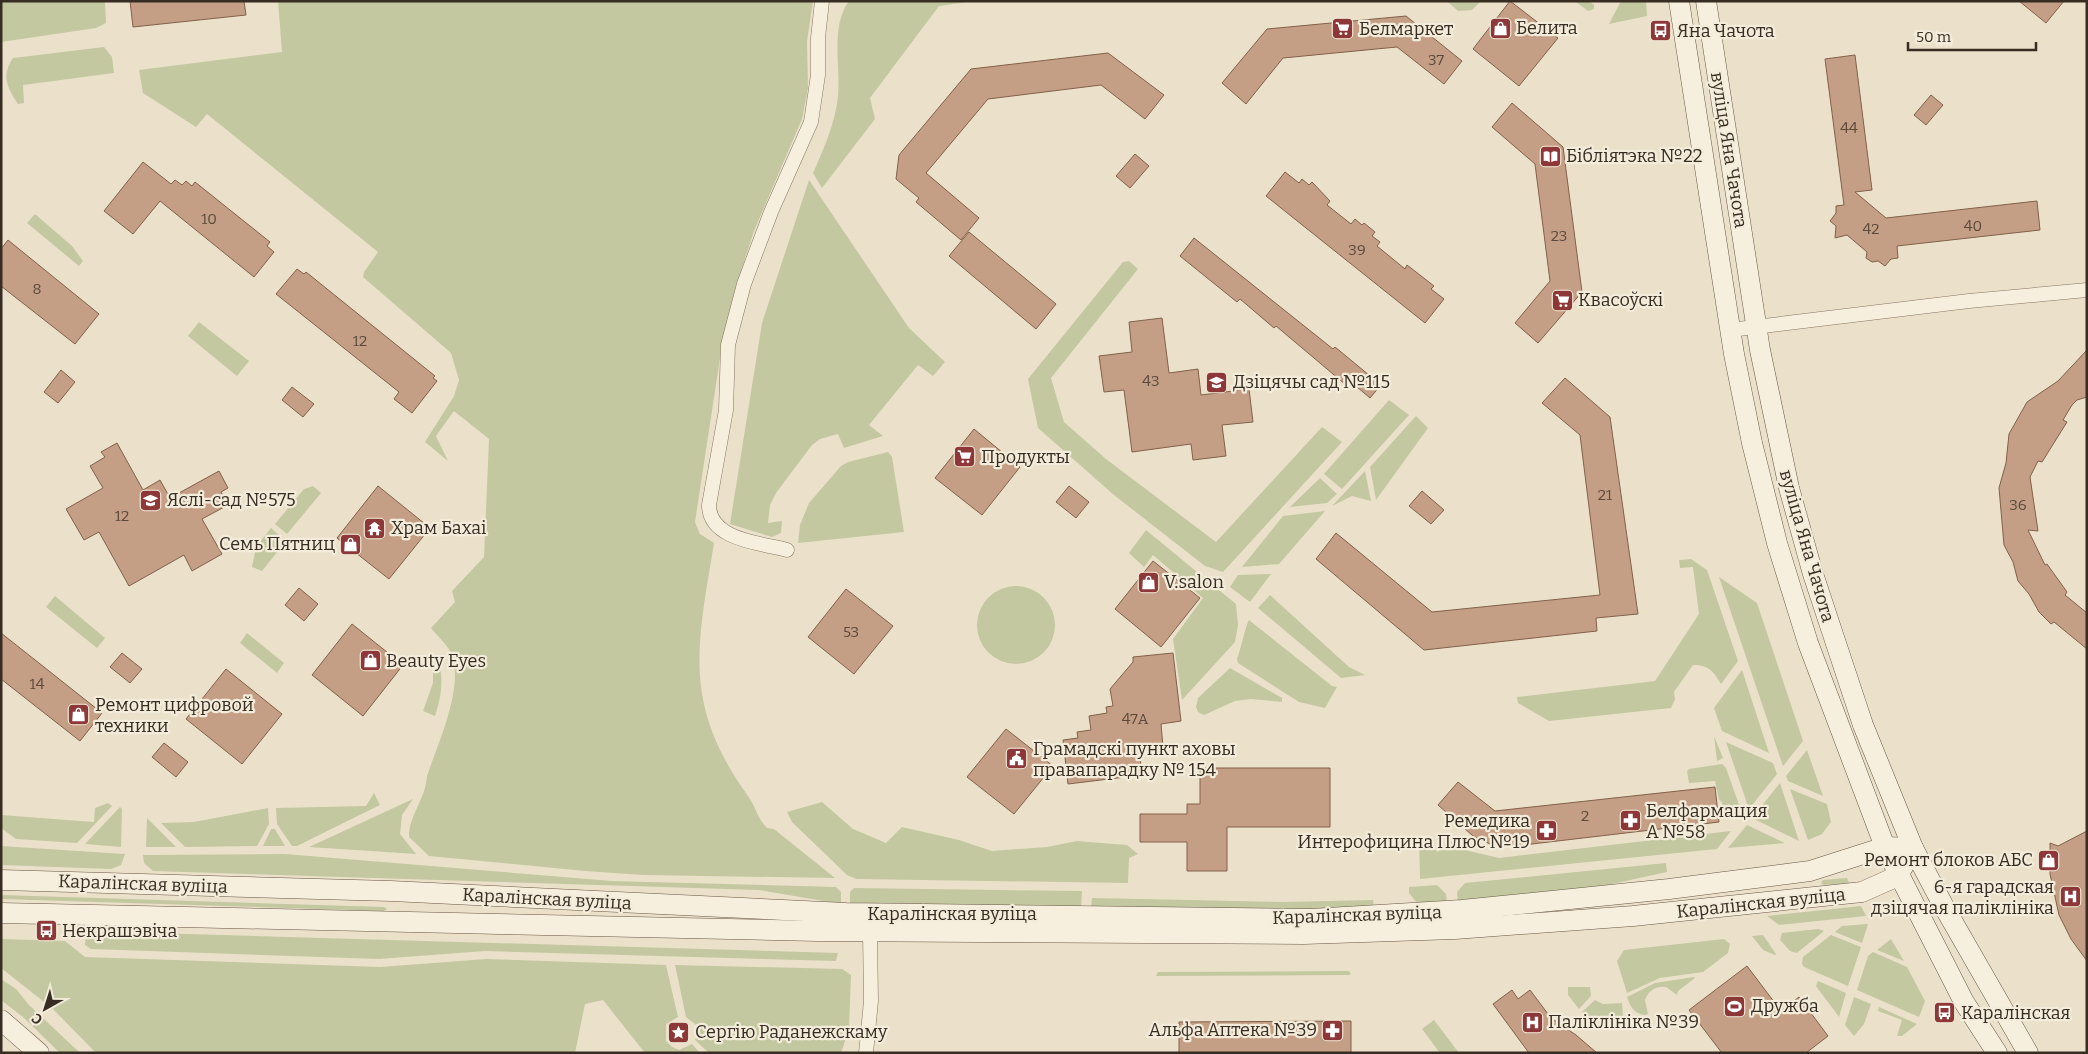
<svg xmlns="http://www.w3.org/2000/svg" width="2088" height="1054" viewBox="0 0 2088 1054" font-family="Bitter,serif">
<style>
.green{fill:#c3c8a0}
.building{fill:#c49f85;stroke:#826049}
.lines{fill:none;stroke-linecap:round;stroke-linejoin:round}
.minor-casing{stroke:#867461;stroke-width:15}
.secondary-casing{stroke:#685644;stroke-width:21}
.minor{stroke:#f6efde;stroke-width:14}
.secondary{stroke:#f6efde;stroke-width:20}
.labels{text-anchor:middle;stroke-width:4.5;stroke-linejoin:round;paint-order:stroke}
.number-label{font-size:15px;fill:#5b4a3c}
.poi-label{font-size:18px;fill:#382d23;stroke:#f3ecda;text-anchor:start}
.street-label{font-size:18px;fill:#382d23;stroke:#f3ecda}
</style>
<rect width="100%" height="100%" fill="#ebe1cb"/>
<!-- green -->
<g class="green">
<path d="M1,1H105L106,23L96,28L1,42Z"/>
<path d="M278,1H813L807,41L808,88L802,119L754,231L734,293L722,345L695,522L700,534L714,543C697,647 682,704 748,796C756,807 757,818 767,828L774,829L835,878L643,875L585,871L429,856L409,837C409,815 426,798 427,776C438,743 465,686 451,653C447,644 437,636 431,628L455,602L452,591L484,557L489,439L454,411L436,436L448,461L425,442L454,396L459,380L451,353L363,277L364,272L378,252L207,114L196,127L143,93L139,70L282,52Z"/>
<path d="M849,1H974L939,6L870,98L875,119L822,188L813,173C824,148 835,124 838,96C841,66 830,27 849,1Z"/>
<path d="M1447,1H1481L1472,10L1458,11Z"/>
<path d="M1575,1H1589L1594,5V9L1588,11Z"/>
<path d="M1621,1H1646L1647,16L1609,24Z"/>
<path d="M104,47L112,57L114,73L23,85L24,103L18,104C7,87 1,76 13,58Z"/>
<path d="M809,180L909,328L945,362L933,376L918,365L869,425L883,436L844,448L838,434L820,439L812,445L776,493L770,505L768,523L782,521L781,533L772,537L730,524L762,323Z"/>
<path d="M35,214L72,246L83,261L79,266L27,223Z"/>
<path d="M1129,261L1138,269L1051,378L1064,422L1106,459L1216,542L1322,427L1342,442L1223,572L1205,566L1114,495L1038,428L1028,379L1123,262Z"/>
<path d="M199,322L249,361L237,376L188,336Z"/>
<path d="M1389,400L1409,415L1342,489L1324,474Z"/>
<path d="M1416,416L1428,428L1376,500L1370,467Z"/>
<path d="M888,452L892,457L904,532L798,543L800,525L809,503L841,466L848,462Z"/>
<path d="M1365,471L1371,501L1352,496L1332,506Z"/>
<path d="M1320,478L1337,494L1327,503L1290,507Z"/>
<path d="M313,486L321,493L287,534L275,524L304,489Z"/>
<path d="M1325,511L1279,564L1242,567L1283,516Z"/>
<path d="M271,528L286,541L262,571L252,567L256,547Z"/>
<path d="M1146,530L1236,604L1238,625L1235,642L1182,700L1173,639L1203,598L1153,555L1144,567L1129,553Z"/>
<path d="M1691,559L1707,570L1738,661L1721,684C1714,672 1709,665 1693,665L1674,692L1675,699L1671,708L1549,721L1518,703L1517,697L1655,681L1699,614L1693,567L1680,568L1679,560Z"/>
<path d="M1271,574L1250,602L1230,587L1238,575Z"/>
<path d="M1719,577L1757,603L1803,741L1783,766Z"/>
<circle cx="1016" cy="625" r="39"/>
<path d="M1270,595L1349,667L1365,675L1341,678L1258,608Z"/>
<path d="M55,596L105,638L97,648L46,607Z"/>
<path d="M1249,620L1332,686L1337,687L1325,708L1299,702L1238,663L1237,659C1241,649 1246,624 1249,620Z"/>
<path d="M247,633L284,663L277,673L240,643Z"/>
<path d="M437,659C445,676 441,699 435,716L423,711L433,683V660Z"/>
<path d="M1230,668L1282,698V702L1251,699L1235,701L1204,715L1198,712L1196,707L1198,698Z"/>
<path d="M1742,670L1769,753L1722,731L1714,708Z"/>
<path d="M1714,736L1723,758L1717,761Z"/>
<path d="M1726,742L1773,763L1777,774L1749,809Z"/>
<path d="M1807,750L1823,796L1788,781L1786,776Z"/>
<path d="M1722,764L1726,768L1743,816L1724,819L1722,802L1719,800L1715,781L1689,783L1687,771L1689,769Z"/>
<path d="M1780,783L1799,841L1752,818Z"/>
<path d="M1790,789L1827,804L1831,822L1822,834L1808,840Z"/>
<path d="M374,793L380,805L297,846H292L277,824L276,808L366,806Z"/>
<path d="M413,799L402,815L400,834L416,854L309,847Z"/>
<path d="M822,802L853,829L886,843L902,827L959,840L992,851L1047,847L1077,841L1127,845L1138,854L1129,858L1128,883L856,879L847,875L792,822L787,812Z"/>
<path d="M108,803L112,806L77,843L16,839L1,828V815L94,822L95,808Z"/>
<path d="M120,807L122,809L121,847L85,844Z"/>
<path d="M268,808L269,824L257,846L185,847L161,823L194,822Z"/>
<path d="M147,818L176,847H146Z"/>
<path d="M1747,825L1785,843L1728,848Z"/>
<path d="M271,829H275L285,846H263Z"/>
<path d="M1731,831L1717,849L1420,879L1419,836L1438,852L1449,839L1465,850L1499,858Z"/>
<path d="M1,846L125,854L121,865L111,869L1,865Z"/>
<path d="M285,854L612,881L836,887L841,892V904L759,890L153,871L144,863L143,855Z"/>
<path d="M1666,863L1667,872L1589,889L1458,902L1457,892L1465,883Z"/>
<path d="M1847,878L1849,883L1824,885L1821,883L1823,880Z"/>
<path d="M1437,885L1446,894L1447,903H1417L1409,893V887Z"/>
<path d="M854,888L1082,891L1081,908L850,905V892Z"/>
<path d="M1,895L384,907L387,909L384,911L1,899Z"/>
<path d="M1092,898L1281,902L1373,900L1374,908L1329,910L1091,909Z"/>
<path d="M1861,906L1866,916L1779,925L1767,916Z"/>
<path d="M1868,924L1862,943L1835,932L1842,926Z"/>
<path d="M1818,929L1824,931L1797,953L1790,951L1780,940L1782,933Z"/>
<path d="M86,931L838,953L836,961L485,951L379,959L91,949L85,945Z"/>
<path d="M1763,935L1776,954L1775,955L1763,950L1752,936Z"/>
<path d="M1831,935L1861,947L1848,986L1804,967L1802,964L1803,957Z"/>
<path d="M1,939L65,941L85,957L380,967L486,959L666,965L678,1017L666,1024V1041L672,1047L679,1050L692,1044L700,1053H645L603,1000L585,1004L575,1053H96L53,1009L1,968Z"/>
<path d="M1724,939L1730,944L1728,953L1703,972L1660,978L1627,993L1617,961L1624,950Z"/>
<path d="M1891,939L1904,961L1877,950Z"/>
<path d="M1873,952L1907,967L1925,1001L1919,1017L1857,990L1868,956Z"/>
<path d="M675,965L842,969L851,975L849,1029L841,1053H709L695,1040L697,1036L696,1025L686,1017Z"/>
<path d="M1349,971L1351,974L1348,975L1156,976L1158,972Z"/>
<path d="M1694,977L1695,978L1678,991L1677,995L1666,987C1656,986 1649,990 1645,1000L1648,1014L1645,1015C1634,1014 1630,1006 1627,997L1655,983Z"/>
<path d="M1,979L16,989L29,1005L80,1053H60L23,1017L1,1000Z"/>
<path d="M1818,981L1846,993L1839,1017L1816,986Z"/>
<path d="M1568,987H1590L1591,996L1579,1009L1568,995Z"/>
<path d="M1854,997L1871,1004L1864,1024L1854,1036L1845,1025Z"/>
<path d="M1595,1000L1603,1004L1622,1003L1623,1016L1589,1017L1582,1012Z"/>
<path d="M1879,1007L1917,1024L1902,1036H1897L1902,1020L1878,1011Z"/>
<path d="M1434,1020L1459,1053H1440L1422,1029Z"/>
</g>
<!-- building -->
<g class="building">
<path d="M130,1H244L246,15L133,27Z"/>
<path d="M1510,1L1558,38L1519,86L1473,49Z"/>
<path d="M2019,1H2064L2046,23Z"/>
<path d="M1406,16L1462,61L1444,84L1397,47L1283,58L1246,104L1222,83L1267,29Z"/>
<path d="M1108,53L1164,95L1145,119L1101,85L988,99L926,173L979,218L961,240L916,202L919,198L896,179L899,155L971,69Z"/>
<path d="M1855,55L1872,190L1855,192L1886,218L2037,201L2040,230L1897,246L1898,258L1891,259L1885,266L1878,261L1872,262L1866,258L1867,252L1847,235L1835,238L1836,226L1830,221L1836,213V206L1844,205L1825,59Z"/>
<path d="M1931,95L1943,105L1926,125L1914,115Z"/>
<path d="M1512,103L1563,147L1582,292L1538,343L1515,323L1550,281L1535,164L1492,127Z"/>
<path d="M1135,154L1149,166L1130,188L1116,176Z"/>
<path d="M143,162L171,184L175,180L182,185L186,181L192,186L195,182L270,242L267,246L274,252L254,277L160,201L133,234L104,211Z"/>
<path d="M1285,172L1299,183L1302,179L1309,185L1312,182L1330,201L1327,205L1351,224L1355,219L1362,225L1364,223L1375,232L1372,236L1380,242L1377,246L1405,269L1407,265L1434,286L1431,289L1444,299L1425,323L1266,196Z"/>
<path d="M969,232L1056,304L1036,329L949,256Z"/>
<path d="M1194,238L1333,349L1335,347L1381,385L1370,398L1350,381L1346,385L1276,326L1274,328L1240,299L1237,302L1180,256Z"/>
<path d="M8,240L99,314L75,344L1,286V249Z"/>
<path d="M297,269L304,274L306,272L435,376L433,378L437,381L412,413L394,399L399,392L276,294Z"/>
<path d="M1162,318L1169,373L1198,369L1201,395L1249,389L1253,422L1222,425L1226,456L1193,460L1191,444L1132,452L1124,390L1104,392L1099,356L1132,352L1129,322Z"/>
<path d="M2087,350V397L2077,400L2072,405L2063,420L2067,422L2042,462L2038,461L2030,477L2038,531L2028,530L2045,565L2047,564L2067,592L2065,595L2087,613V649L2054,622L2051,624L2039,612L2029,594L2018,581L2013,562L2004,545L1999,488L2006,463L2009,434L2027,402L2058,381Z"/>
<path d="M61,370L75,382L58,403L44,392Z"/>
<path d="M1565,378L1610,417L1638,614L1596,618L1597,631L1424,650L1316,559L1336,533L1432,612L1600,595L1580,435L1542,403Z"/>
<path d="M292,387L314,404L303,417L282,400Z"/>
<path d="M974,429L1020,467L982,515L935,478Z"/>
<path d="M117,443L143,490L160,480L170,498L219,471L228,488L221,492L228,505L202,519L222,554L192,571L184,555L129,586L99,532L84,540L66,509L103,488L90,466L105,457L101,452Z"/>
<path d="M378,486L430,528L389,579L337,538Z"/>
<path d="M1069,486L1089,502L1076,518L1056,502Z"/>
<path d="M1422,491L1444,510L1431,524L1409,506Z"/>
<path d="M1153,561L1200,598L1161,647L1115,609Z"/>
<path d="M299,588L318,604L304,621L285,605Z"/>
<path d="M846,589L893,626L854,674L808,637Z"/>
<path d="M352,624L403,665L363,716L312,675Z"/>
<path d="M1,633L102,713L80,741L1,679Z"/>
<path d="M122,653L142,669L130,683L110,667Z"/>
<path d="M1173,653L1181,721L1161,724L1163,747L1139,749L1142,775L1068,784L1063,740L1078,738L1077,732L1091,730L1089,716L1107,713L1106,707L1113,706L1110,689L1133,662V657Z"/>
<path d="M226,669L282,714L242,764L186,719Z"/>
<path d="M1006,729L1053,766L1014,814L967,777Z"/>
<path d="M164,743L188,762L176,777L152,757Z"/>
<path d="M1200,768H1330V827H1227V871H1187V842H1140V814H1187V804H1200Z"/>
<path d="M1458,782L1495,811L1715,787L1719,822L1515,846L1492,845L1473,836L1438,805Z"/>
<path d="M2087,831V961L2071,939L2059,915L2050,874V843L2058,846Z"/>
<path d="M1747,966L1781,1011L1799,997L1828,1036L1806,1053H1722L1689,1010Z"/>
<path d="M1512,990L1518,999L1530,990L1551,1018L1576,1035L1597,1053H1529L1493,1004Z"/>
<path d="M1351,1021V1053H1179V1022Z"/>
</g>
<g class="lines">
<defs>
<g id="minor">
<path d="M1730,330L1969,301L2087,290"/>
<path d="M787,550C761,543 709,540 709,505L726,410L728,345L744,284L771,212L811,122L818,75V38L822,1"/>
<path d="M866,1053L871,1001L870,932"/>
</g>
<g id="secondary">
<path d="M1679,1L1734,354L1752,443L1777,543L1808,643L1885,847L1964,1002L1997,1053"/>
<path d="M1706,1L1760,350L1789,488L1813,574L1863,725L1913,848L1943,905L2028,1053"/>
<path d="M1,880L391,891L846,913L1311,919L1462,910L1669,889L1810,871L1885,847L1913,848"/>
<path d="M1,913L817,931L1304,934L1455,929L1633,916L1862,892L1898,876L1913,848"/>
<path d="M1,1020L39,1053"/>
</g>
</defs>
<!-- minor casing -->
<use href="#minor" class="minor-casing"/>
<!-- secondary casing -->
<use href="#secondary" class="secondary-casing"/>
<!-- minor -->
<use href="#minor" class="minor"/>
<!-- secondary -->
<use href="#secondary" class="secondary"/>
</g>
<!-- icons -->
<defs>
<symbol id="shop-square" viewBox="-11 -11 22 22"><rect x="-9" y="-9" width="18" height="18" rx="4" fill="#8e3738" stroke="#f3ecda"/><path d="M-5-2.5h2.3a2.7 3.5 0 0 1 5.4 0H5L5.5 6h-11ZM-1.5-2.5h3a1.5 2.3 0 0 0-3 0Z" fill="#fff"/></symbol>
<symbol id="supermarket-square" viewBox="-11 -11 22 22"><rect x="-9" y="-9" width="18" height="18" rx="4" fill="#8e3738" stroke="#f3ecda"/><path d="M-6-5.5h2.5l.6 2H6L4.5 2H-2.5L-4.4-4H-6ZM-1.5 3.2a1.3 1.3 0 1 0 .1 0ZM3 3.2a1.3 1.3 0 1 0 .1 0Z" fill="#fff"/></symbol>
<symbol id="bus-square" viewBox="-11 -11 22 22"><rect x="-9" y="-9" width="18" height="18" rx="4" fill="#8e3738" stroke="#f3ecda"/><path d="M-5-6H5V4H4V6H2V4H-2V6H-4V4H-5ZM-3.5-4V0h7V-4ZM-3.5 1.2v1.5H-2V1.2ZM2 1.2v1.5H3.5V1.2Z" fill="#fff"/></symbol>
<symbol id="library-square" viewBox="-11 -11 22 22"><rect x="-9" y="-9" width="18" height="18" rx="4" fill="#8e3738" stroke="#f3ecda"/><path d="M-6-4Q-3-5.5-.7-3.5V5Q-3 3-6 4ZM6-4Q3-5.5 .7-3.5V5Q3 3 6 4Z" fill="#fff"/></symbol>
<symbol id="school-square" viewBox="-11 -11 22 22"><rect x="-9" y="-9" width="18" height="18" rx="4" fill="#8e3738" stroke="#f3ecda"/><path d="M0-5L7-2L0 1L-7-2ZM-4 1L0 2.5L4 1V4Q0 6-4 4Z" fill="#fff"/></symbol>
<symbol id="temple-square" viewBox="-11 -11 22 22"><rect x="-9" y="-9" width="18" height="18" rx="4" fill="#8e3738" stroke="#f3ecda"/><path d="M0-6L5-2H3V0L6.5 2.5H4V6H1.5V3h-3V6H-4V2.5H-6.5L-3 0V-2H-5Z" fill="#fff"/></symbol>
<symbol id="civic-square" viewBox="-11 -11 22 22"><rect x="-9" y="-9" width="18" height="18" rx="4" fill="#8e3738" stroke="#f3ecda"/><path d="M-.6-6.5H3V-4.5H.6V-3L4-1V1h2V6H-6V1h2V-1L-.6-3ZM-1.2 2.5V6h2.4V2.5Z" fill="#fff"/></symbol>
<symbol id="pharmacy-square" viewBox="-11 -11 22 22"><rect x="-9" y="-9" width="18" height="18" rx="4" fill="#8e3738" stroke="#f3ecda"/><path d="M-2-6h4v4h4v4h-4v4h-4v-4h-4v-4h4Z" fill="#fff"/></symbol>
<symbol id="hospital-square" viewBox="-11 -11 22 22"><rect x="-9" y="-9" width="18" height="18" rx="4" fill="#8e3738" stroke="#f3ecda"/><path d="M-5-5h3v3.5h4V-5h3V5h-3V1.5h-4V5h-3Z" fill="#fff"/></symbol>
<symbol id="stadium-square" viewBox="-11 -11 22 22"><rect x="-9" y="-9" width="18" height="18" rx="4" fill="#8e3738" stroke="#f3ecda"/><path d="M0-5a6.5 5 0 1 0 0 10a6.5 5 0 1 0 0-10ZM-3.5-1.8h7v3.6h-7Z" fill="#fff"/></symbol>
<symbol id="sight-square" viewBox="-11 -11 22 22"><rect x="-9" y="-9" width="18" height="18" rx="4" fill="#8e3738" stroke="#f3ecda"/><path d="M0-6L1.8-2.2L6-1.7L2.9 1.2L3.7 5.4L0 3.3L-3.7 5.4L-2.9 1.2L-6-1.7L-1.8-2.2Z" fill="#fff"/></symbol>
</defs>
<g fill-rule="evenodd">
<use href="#shop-square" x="1488" y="16" width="25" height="25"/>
<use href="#supermarket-square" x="1330" y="16" width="25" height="25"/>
<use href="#bus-square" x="1648" y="18" width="25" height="25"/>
<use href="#library-square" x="1538" y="144" width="25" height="25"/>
<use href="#supermarket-square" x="1550" y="288" width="25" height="25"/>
<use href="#school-square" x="1204" y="370" width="25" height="25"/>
<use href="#supermarket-square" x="952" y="444" width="25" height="25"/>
<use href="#school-square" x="138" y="488" width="25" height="25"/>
<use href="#temple-square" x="362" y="516" width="25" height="25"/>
<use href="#shop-square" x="338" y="532" width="25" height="25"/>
<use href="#shop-square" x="1136" y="570" width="25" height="25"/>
<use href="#shop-square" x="358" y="648" width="25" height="25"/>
<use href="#shop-square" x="66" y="702" width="25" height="25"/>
<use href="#civic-square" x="1004" y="746" width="25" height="25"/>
<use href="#pharmacy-square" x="1618" y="808" width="25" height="25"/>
<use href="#pharmacy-square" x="1534" y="818" width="25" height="25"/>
<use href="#shop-square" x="2036" y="848" width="25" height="25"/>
<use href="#hospital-square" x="2058" y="884" width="25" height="25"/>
<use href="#bus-square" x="34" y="918" width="25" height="25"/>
<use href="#stadium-square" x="1722" y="994" width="25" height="25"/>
<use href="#bus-square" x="1932" y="1000" width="25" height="25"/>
<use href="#hospital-square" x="1520" y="1010" width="25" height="25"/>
<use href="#pharmacy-square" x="1320" y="1018" width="25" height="25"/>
<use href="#sight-square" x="666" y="1020" width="25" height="25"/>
</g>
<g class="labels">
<!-- number labels -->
<g class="number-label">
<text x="1436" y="65">37</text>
<text x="1849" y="133">44</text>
<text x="209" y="224">10</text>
<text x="1973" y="231">40</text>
<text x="1871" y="234">42</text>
<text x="1559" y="241">23</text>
<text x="1357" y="255">39</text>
<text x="37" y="294">8</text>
<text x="360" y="346">12</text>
<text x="1151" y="386">43</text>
<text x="1605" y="500">21</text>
<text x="2018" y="510">36</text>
<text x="122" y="521">12</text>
<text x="851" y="637">53</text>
<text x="37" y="689">14</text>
<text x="1135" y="724">47А</text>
<text x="1585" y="821">2</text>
</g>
<!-- poi labels -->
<g class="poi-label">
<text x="1516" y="34">Белита</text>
<text x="1359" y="35">Белмаркет</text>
<text x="1677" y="37">Яна Чачота</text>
<text x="1566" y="162">Бібліятэка №22</text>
<text x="1578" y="306">Квасоўскі</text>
<text x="1233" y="388">Дзіцячы сад №115</text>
<text x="981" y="463">Продукты</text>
<text x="167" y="506">Яслі-сад №575</text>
<text x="391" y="534">Храм Бахаі</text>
<text x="335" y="550" text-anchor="end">Семь Пятниц</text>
<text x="1164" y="588">V.salon</text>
<text x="386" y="667">Beauty Eyes</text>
<text x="95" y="711">Ремонт цифровой<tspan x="95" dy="21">техники</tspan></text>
<text x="1033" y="755">Грамадскі пункт аховы<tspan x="1033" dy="21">правапарадку № 154</tspan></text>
<text x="1646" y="817">Белфармация<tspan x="1646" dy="21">А №58</tspan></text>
<text x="1530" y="827" text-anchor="end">Ремедика<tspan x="1530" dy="21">Интерофицина Плюс №19</tspan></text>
<text x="2033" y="866" text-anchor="end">Ремонт блоков АБС</text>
<text x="2054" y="893" text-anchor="end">6-я гарадская<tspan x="2054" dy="21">дзіцячая паліклініка</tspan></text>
<text x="62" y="937">Некрашэвіча</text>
<text x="1751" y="1012">Дружба</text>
<text x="1961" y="1019">Каралінская</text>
<text x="1548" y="1028">Паліклініка №39</text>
<text x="1317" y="1036" text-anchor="end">Альфа Аптека №39</text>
<text x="695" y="1038">Сергію Раданежскаму</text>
</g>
<!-- street labels -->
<g class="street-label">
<text transform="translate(1729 150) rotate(81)" y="6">вуліца Яна Чачота</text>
<text transform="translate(1807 546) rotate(74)" y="6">вуліца Яна Чачота</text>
<text transform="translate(143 884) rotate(2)" y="6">Каралінская вуліца</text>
<text transform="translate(547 899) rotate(3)" y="6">Каралінская вуліца</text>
<text transform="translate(1761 903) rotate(-6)" y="6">Каралінская вуліца</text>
<text x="952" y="920">Каралінская вуліца</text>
<text transform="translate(1357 915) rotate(-2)" y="6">Каралінская вуліца</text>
</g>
</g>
<!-- border -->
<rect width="2088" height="1054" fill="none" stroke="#382d23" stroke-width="5"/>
<!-- north arrow -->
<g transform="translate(45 1009) rotate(219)" stroke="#f3ecda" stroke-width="4" paint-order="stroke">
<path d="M0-4L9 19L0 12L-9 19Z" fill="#382d23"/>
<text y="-8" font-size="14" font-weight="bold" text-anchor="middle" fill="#382d23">С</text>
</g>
<!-- scale -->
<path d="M1908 42v8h128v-8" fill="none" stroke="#382d23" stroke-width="2.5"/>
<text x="1916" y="42" font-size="15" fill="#382d23" stroke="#f3ecda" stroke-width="4" paint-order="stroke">50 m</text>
</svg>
